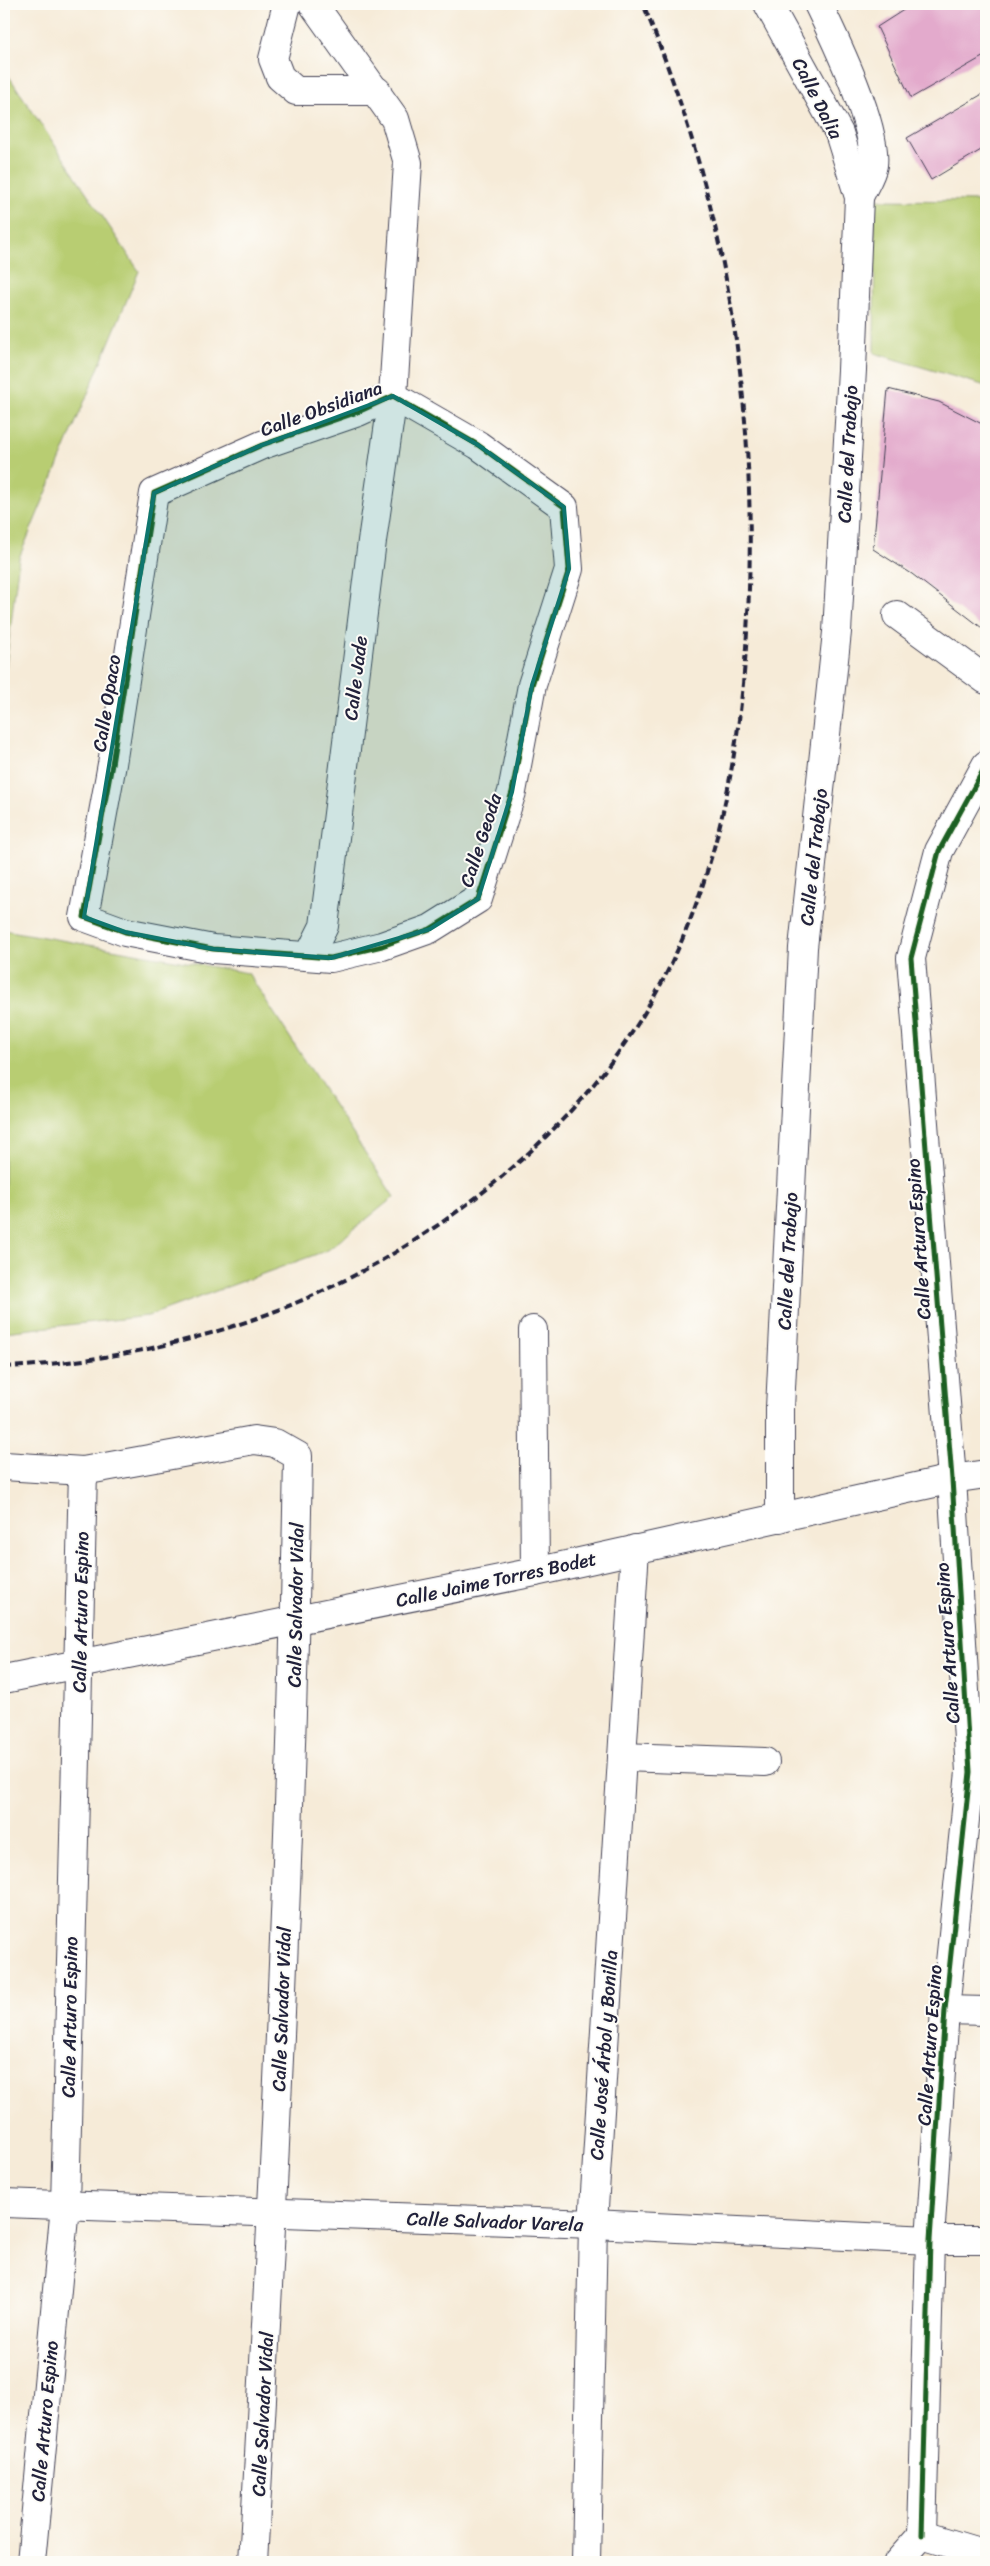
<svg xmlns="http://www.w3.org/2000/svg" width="990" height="2566" viewBox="0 0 990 2566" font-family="Sriracha,sans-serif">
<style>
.green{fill:#b8cd72;stroke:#6d7856}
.building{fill:#e3aacc}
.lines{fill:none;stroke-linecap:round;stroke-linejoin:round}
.street-casing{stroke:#424053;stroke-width:30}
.street{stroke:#fff;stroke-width:28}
.rail{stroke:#22223b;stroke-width:4;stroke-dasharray:8 4;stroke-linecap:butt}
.cycleway-casing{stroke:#fdfcf7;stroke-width:8}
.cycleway{stroke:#1b5e20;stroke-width:5}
.marked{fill:#0f766e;fill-opacity:0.2;stroke:#0f766e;stroke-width:4;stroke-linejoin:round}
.labels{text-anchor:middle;stroke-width:4;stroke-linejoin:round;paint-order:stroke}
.street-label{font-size:19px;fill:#22223b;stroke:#fdfcf7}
</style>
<rect width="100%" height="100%" fill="#fdfcf7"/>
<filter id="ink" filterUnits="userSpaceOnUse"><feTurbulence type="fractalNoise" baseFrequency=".02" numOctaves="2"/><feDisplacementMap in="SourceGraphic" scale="10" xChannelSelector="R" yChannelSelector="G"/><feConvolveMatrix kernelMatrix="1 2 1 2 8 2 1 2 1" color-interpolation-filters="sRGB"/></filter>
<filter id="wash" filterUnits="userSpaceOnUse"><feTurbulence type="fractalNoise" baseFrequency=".0096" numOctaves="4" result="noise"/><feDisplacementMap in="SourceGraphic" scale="20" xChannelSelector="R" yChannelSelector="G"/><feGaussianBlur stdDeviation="1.12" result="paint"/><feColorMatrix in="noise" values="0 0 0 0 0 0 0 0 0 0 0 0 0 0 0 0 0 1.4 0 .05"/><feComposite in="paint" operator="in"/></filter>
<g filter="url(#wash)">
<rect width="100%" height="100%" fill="#f6ebd8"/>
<!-- green -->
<g class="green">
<path d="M4,69L139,271L19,558L4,681Z"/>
<path d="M875,200L986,201V386L874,353Z"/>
<path d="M4,930L248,973L394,1197L328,1250L148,1316L4,1332Z"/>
</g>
<g id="blocks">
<!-- building -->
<g class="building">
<path d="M913,4H986V55L911,98L877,27Z"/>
<path d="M986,92V147L931,180L907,138Z"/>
<path d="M888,389L939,402L986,426V631L912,574L873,549Z"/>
</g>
</g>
</g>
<g filter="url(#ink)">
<use href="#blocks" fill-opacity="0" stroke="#424053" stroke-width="1"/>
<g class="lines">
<defs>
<g id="street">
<path d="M287,4L273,59L280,77L296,91H377"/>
<path d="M768,4L839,133L859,197L852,370L837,632L803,948L780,1408V1518"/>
<path d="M818,4C835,39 878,128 873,165C871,176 863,187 859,197"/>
<path d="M393,396L478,445L564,507L569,569L532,685L512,792L478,899L430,929L382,946L331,958L213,949L125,932L84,917L112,764L154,493L262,445L358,412Z"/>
<path d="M897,615L986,680"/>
<path d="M309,956L324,926L372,541L393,396L408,163L395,119L313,4"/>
<path d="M533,1330L535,1572"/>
<path d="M4,1466L83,1471L254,1440L275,1443L298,1456C292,1825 274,2194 253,2562"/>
<path d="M4,1679L535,1572L952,1479L986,1474"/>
<path d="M622,1757L765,1762"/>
<path d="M945,2010L986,2011"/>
<path d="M4,2203L593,2224L930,2240H986"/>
<path d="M922,2535L930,2240L945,2010L970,1772L952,1479L911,958L939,851L986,765"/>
<path d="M922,2535L972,2550L986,2558"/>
<path d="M31,2562L65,2206L83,1471"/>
<path d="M586,2562L593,2224L635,1549"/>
<path d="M898,2562L922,2535"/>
</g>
</defs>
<!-- street casing -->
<use href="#street" class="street-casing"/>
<!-- street -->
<use href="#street" class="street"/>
<!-- rail -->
<path class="rail" d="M4,1367C143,1361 280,1323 399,1250C507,1185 603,1094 662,982C718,875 740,752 747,632C760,414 728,206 643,4"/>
<defs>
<g id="cycleway">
<path d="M393,396L478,445L564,507L569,569L532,685L512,792L478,899L430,929L382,946L331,958L213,949L125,932L84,917L112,764L154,493L262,445L358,412Z"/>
<path d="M922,2535L930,2240L945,2010L970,1772L952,1479L911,958L939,851L986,765"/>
</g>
</defs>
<!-- cycleway casing -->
<use href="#cycleway" class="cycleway-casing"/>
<!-- cycleway -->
<use href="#cycleway" class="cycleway"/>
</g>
</g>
<!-- marked area -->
<path class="marked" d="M393,396L478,445L564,507L569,569L532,685L512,792L478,899L430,929L331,958L213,949L125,932L84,917L154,493L262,445Z"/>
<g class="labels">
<!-- street labels -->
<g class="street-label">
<text transform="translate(818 98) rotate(63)" y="7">Calle Dalia</text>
<text transform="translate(321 408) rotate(-20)" y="7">Calle Obsidiana</text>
<text transform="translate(847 454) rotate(-87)" y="7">Calle del Trabajo</text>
<text transform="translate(355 678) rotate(-83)" y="7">Calle Jade</text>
<text transform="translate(106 703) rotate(-81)" y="7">Calle Opaco</text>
<text transform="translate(480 840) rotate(-72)" y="7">Calle Geoda</text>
<text transform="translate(813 857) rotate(-84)" y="7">Calle del Trabajo</text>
<text transform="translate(918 1239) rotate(-94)" y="7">Calle Arturo Espino</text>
<text transform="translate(787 1261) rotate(-87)" y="7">Calle del Trabajo</text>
<text transform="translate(496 1579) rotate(-12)" y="7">Calle Jaime Torres Bodet</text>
<text transform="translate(295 1605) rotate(-89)" y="7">Calle Salvador Vidal</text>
<text transform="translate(80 1612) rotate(-89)" y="7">Calle Arturo Espino</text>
<text transform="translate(947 1643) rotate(-94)" y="7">Calle Arturo Espino</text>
<text transform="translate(281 2009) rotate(-88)" y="7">Calle Salvador Vidal</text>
<text transform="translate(69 2017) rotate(-89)" y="7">Calle Arturo Espino</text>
<text transform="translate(929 2045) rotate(-86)" y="7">Calle Arturo Espino</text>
<text transform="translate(603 2055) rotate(-86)" y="7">Calle José Árbol y Bonilla</text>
<text transform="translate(495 2221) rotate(2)" y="7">Calle Salvador Varela</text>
<text transform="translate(262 2414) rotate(-87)" y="7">Calle Salvador Vidal</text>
<text transform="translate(44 2421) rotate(-85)" y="7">Calle Arturo Espino</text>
</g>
</g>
<!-- margin -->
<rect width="990" height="2566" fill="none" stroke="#fdfcf7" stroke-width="20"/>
</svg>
